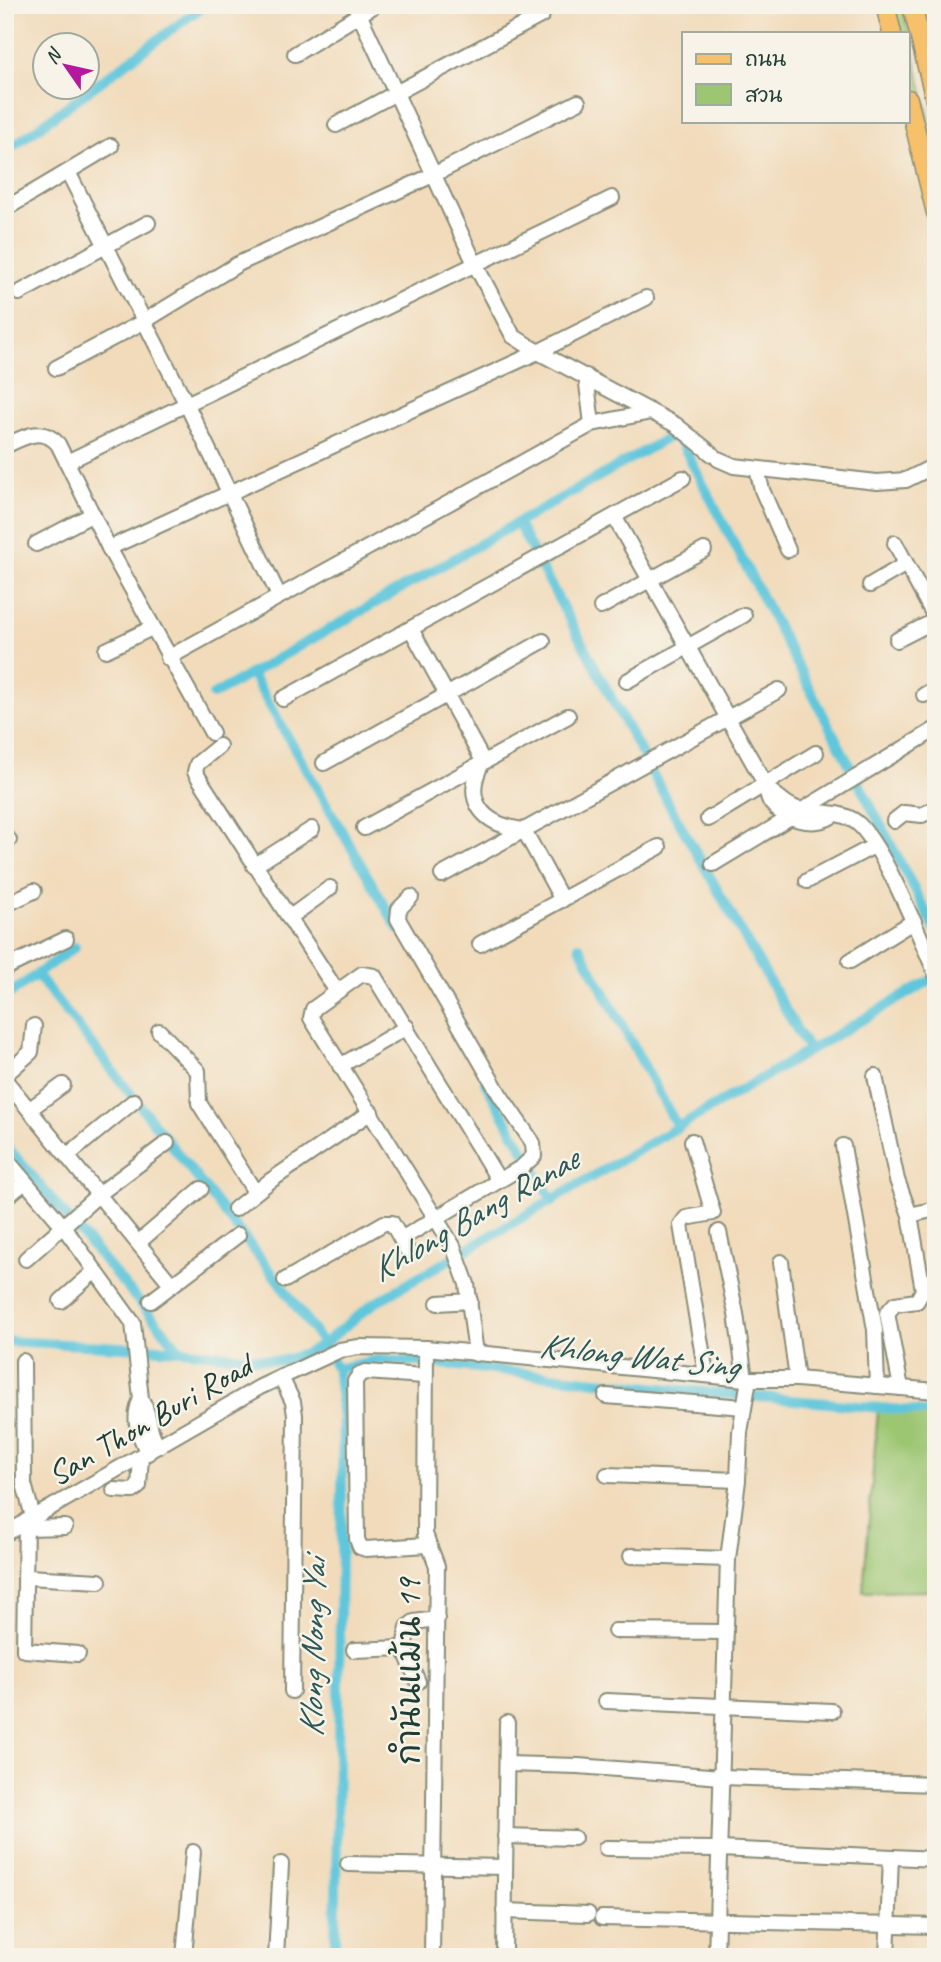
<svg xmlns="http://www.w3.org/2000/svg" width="941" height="1962" viewBox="0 0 941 1962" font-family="Caveat,'Playpen Sans Thai',sans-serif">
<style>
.green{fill:#9cc672;stroke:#5e8253;stroke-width:2}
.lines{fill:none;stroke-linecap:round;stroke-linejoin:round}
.canal{stroke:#5fc6db;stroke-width:10}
.minor-casing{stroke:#888c78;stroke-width:18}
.major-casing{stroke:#888c78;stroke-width:21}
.minor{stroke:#fff;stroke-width:14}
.major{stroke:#f7c06b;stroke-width:18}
.labels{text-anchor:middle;stroke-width:5;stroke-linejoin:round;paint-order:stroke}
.street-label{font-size:33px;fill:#1f3d34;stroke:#f7f3e8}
.water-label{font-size:35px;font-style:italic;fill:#2c5855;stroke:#f7f3e8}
</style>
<rect width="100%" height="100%" fill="#f7f3e8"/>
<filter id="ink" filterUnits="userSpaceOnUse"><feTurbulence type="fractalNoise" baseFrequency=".0143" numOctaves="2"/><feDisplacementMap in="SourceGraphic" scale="14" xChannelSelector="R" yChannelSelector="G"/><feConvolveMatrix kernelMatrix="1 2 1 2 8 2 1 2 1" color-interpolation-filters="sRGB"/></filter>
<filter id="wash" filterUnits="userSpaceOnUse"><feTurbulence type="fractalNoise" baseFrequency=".00686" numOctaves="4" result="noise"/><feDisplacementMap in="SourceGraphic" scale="28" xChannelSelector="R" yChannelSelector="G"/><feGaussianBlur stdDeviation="1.57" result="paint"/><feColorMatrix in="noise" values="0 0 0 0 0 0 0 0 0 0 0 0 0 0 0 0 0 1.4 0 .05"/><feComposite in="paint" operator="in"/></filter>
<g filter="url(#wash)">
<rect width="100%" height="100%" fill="#f1dbbb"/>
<!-- green -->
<g class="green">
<path d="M893,5H902L936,145V173L908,63V33H900Z"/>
<path d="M878,1409L936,1413V1591L863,1592Z"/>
</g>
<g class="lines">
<!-- canal -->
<g class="canal">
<path d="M5,152L205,5"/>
<path d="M518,524L672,810L809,1051"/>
<path d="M251,673L398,929"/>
<path d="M213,695L669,437H675L681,442L936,931"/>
<path d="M579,946L678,1128"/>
<path d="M37,975L279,1282L323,1344L337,1369L343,1418L335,1957"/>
<path d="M5,997L75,947"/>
<path d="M485,1083L553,1202"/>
<path d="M5,1144L180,1350"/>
<path d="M5,1341L180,1350L280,1361L305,1354L323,1344L373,1304L936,977"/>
<path d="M337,1369L378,1360L421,1362L660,1388L936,1413"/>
</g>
</g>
</g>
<g filter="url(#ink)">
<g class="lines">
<defs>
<g id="minor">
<path d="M355,5L476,266L513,336L538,352L676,425L712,454"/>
<path d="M295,54L375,5"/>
<path d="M336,125L542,15"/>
<path d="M68,172L186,403L279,596"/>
<path d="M5,209L111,146"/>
<path d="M19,293L148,223"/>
<path d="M56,368L143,322L238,264L433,175L578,102"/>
<path d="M586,376L592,424"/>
<path d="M5,446C24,437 42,426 58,444L109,548L212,733"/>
<path d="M718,459L734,466L877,482L906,480L936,465"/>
<path d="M69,461L612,198"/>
<path d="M757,469L762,490L788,550"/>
<path d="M615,518L764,782C767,789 767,797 771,803C784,820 814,827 832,816"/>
<path d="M895,543L936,619"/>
<path d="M36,544L93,514"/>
<path d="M109,548L538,352L646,298"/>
<path d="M870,585L906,564"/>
<path d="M601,607L704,550"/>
<path d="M411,629L483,761C461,801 483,825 524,830L562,900"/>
<path d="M897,640L936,620"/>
<path d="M106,650L152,628"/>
<path d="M168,658L592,424L651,412"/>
<path d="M627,681L744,615"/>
<path d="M924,695L936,688"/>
<path d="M283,699L683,478"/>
<path d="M219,746L197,764L195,772L336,990"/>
<path d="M324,763L543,641"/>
<path d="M768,790C778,795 784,804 795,808C814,815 839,809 856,822C881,840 922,942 936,974"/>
<path d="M708,819L816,753"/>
<path d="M894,821L904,813L922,815L936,808"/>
<path d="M364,828L568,716"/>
<path d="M5,842L9,840"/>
<path d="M713,864L936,729"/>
<path d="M254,866L312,829"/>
<path d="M442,875L779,690"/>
<path d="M807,881L874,846"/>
<path d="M5,905L34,891"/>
<path d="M289,918L330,888"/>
<path d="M480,944L659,847"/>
<path d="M850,961L914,921"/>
<path d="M5,968L66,939"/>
<path d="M159,1031L198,1071L199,1103L255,1192"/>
<path d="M340,1066L407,1027"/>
<path d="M5,1075L31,1052L34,1026"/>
<path d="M875,1076L897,1180L910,1215L923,1290L917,1301L895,1304L887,1313L901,1388"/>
<path d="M5,1080L172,1285"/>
<path d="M30,1109L63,1085"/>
<path d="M692,1141L713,1213L686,1218L681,1225L706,1374"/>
<path d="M843,1146L875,1330L877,1386"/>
<path d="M68,1155L134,1101"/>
<path d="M5,1158L63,1226L133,1323L141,1399C151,1414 147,1432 159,1446"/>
<path d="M5,1198L25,1182"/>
<path d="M235,1209L270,1181L371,1112"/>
<path d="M910,1215L936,1209"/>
<path d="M719,1232L736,1314L745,1379"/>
<path d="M401,1239L522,1167L534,1156L533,1143L500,1095L398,919L399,909L411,897"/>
<path d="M139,1242L201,1189"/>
<path d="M26,1259L99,1194L167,1143"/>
<path d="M781,1262L797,1379"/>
<path d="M285,1280L384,1223H392L407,1250"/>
<path d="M61,1301L95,1271"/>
<path d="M151,1301L238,1235"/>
<path d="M438,1303L470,1301"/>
<path d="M426,1348L425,1534L437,1566L432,1957"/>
<path d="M476,1354L467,1284L453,1246L311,1018L313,1009L362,974L374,976L498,1179"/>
<path d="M23,1361L24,1484L33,1517"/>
<path d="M424,1376L366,1372L360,1374L355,1381L357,1539L360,1547L366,1549L427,1545"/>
<path d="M281,1377L293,1402L295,1415L292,1691"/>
<path d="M606,1396L744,1407"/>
<path d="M141,1399C131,1419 139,1435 148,1453"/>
<path d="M607,1475L738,1480"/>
<path d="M114,1490L133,1491L139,1486L141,1457"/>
<path d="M26,1521L24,1650L78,1654"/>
<path d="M26,1528L65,1527"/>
<path d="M5,1534L260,1387L340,1350L359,1347L426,1348L745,1379H797L936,1391"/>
<path d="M631,1556L728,1559"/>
<path d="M27,1577L99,1581"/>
<path d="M615,1631L726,1632"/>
<path d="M354,1650L404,1648"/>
<path d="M418,1682L404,1648L408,1627L414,1622L437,1619"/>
<path d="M606,1701L832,1711"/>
<path d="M507,1764L578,1766L722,1777L936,1784"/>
<path d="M505,1836L574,1838"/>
<path d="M606,1848L720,1849L936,1859"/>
<path d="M348,1864L505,1867"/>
<path d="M504,1911L588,1914"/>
<path d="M602,1918L936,1926"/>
<path d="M184,1957L193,1852"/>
<path d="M276,1957L281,1864"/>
<path d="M504,1957L507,1723"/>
<path d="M716,1957L728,1559L738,1480L740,1432L749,1379"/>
<path d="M887,1957L891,1857"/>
</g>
<g id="major">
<path d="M885,5L892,33"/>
<path d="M912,5L936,104"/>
<path d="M908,99L936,213"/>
</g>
</defs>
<!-- minor casing -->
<use href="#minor" class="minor-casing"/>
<!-- major casing -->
<use href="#major" class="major-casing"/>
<!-- minor -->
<use href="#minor" class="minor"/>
<!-- major -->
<use href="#major" class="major"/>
</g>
</g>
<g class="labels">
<!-- street labels -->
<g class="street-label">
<text transform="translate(149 1419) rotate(-30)" y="12">San Thon Buri Road</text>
<text transform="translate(408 1672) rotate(-90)" y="12">กำนันแม้น 19</text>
</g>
<!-- water labels -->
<g class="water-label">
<text transform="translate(474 1214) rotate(-30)" y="12">Khlong Bang Ranae</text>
<text transform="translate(639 1355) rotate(6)" y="12">Khlong Wat Sing</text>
<text transform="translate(312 1648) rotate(-89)" y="12">Klong Nong Yai</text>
</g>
</g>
<!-- margin -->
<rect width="941" height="1962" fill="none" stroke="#f7f3e8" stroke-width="28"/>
<!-- legend -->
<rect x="682" y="32" width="228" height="91" fill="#f7f3e8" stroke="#a1aaa0" stroke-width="2"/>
<rect x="696" y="54" width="35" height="10" fill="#f7c06b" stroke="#a1aaa0" stroke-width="2"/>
<text x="745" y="66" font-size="21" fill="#1f3d34">ถนน</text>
<rect x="696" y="84" width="35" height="21" fill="#9cc672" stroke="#a1aaa0" stroke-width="2"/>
<text x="745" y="102" font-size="21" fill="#1f3d34">สวน</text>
<!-- north arrow -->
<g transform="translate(66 66) rotate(304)"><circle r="33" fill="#f7f3e8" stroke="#a1aaa0" stroke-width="2"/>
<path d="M0-5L12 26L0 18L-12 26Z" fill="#b5179e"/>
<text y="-10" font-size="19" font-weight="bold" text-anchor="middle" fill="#1f3d34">N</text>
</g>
</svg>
